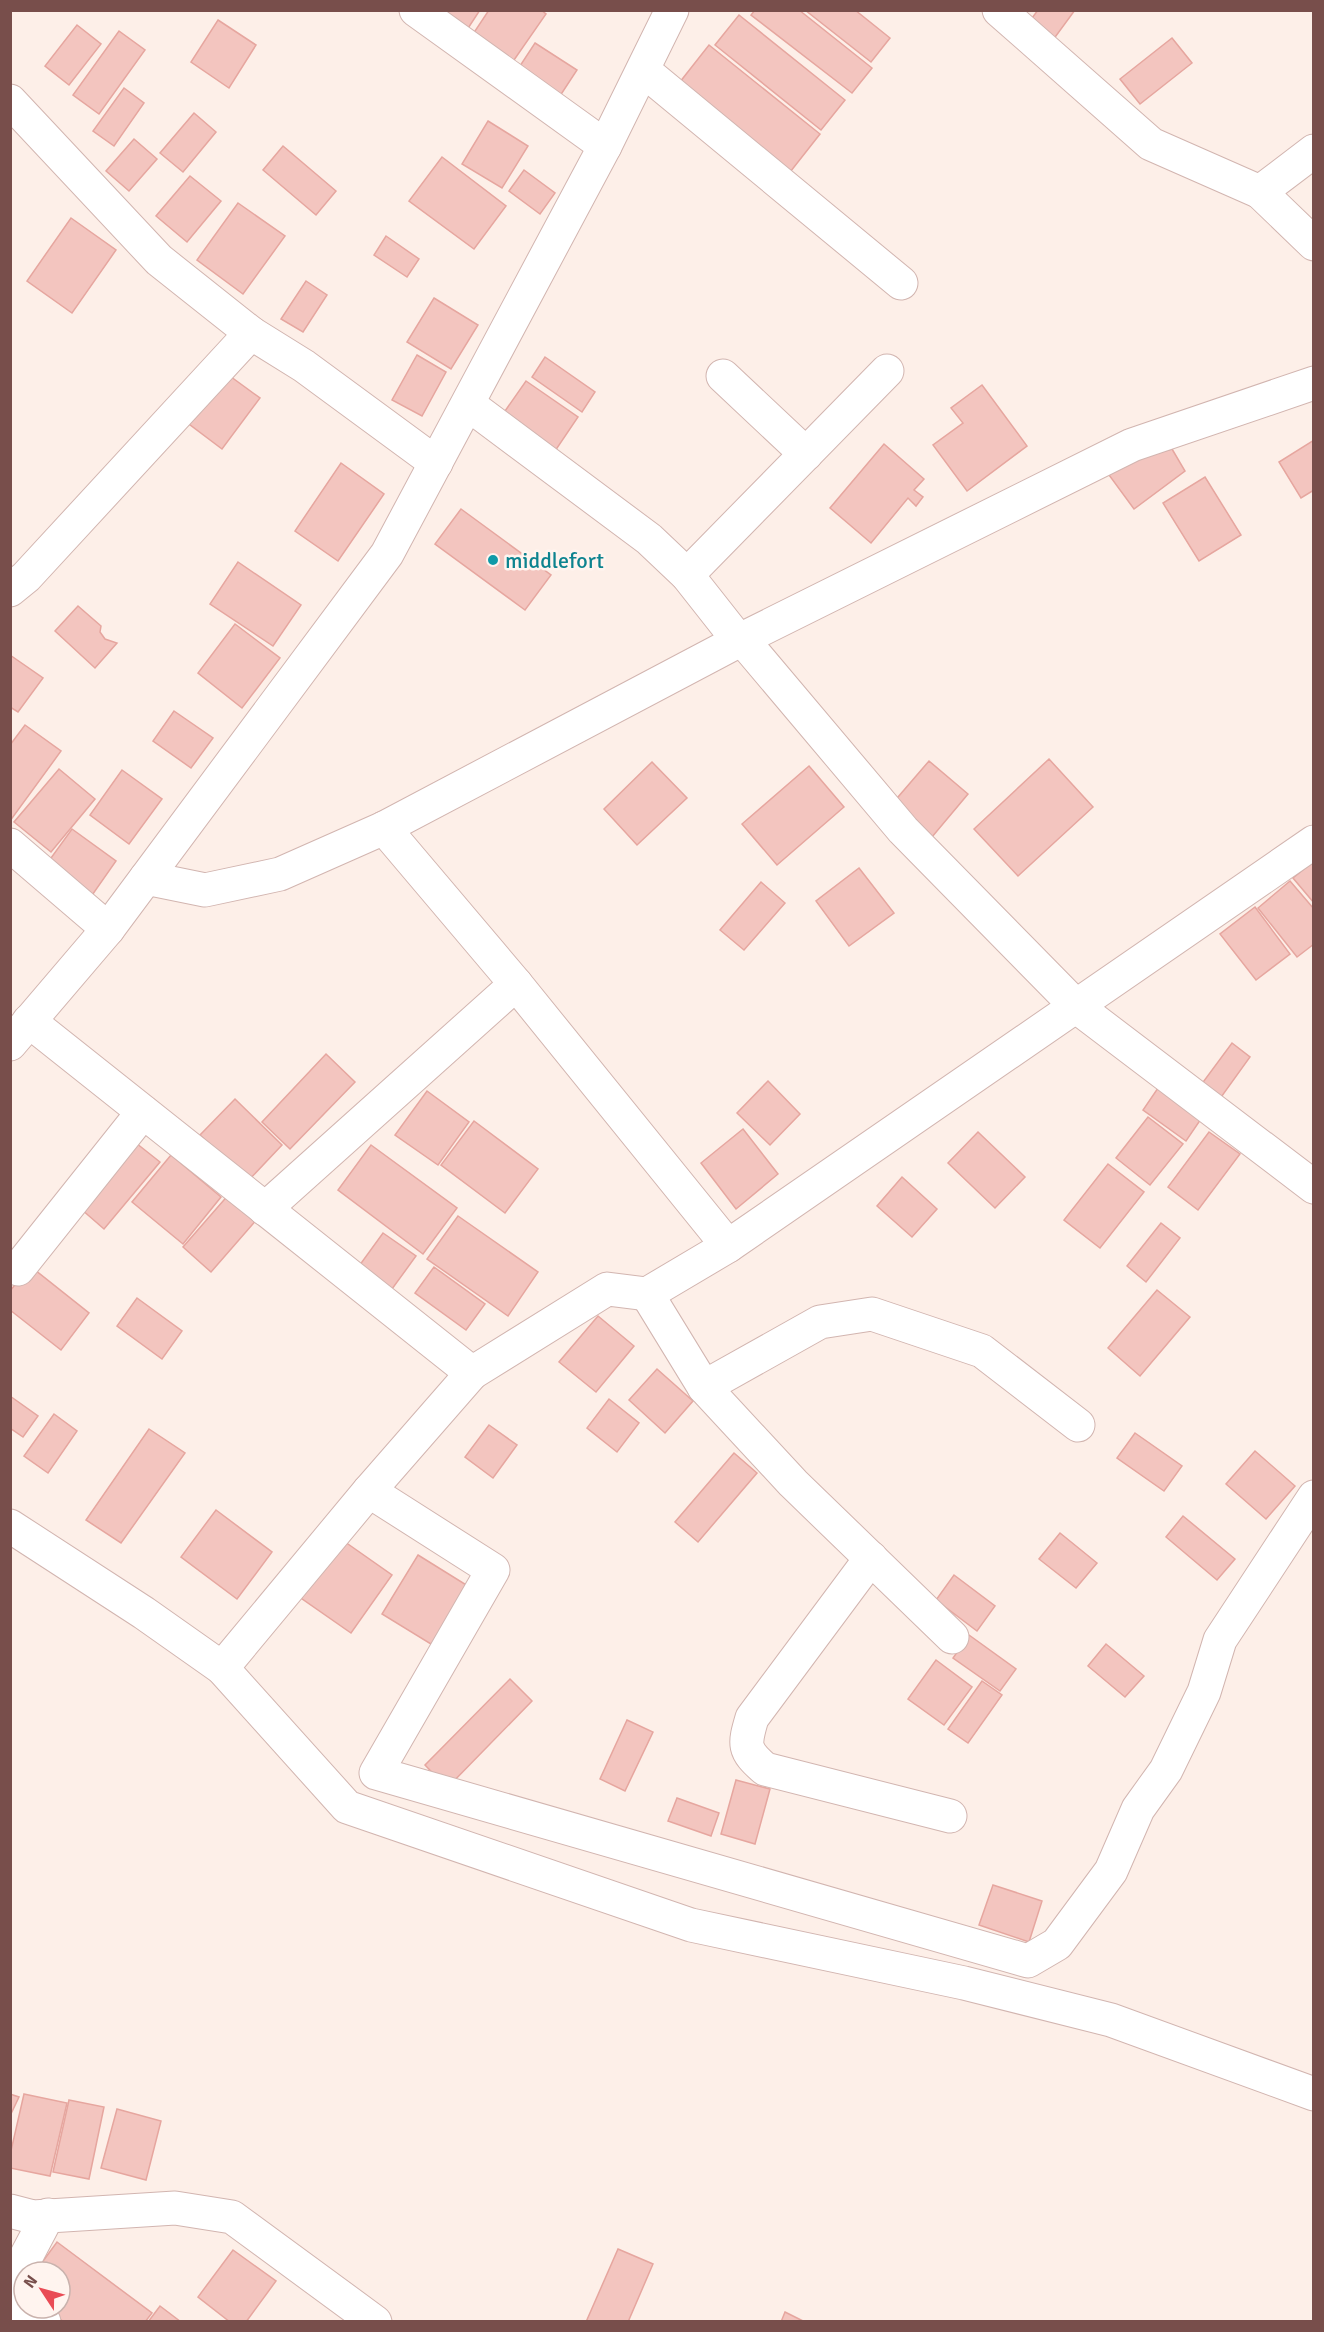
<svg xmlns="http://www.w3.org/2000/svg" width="1324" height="2332" viewBox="0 0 1324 2332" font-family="Signika,sans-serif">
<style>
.building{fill:#f3c5bf;stroke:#e6a69f;stroke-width:1.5}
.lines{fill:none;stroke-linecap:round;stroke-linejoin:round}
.minor-casing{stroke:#d2b5b0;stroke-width:35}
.minor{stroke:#fff;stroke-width:33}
.culture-dot{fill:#0f9aa8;stroke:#fff4ef;stroke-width:2}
.labels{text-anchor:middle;stroke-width:5;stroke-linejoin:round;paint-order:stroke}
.culture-label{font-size:22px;fill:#0d838f;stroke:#fff4ef;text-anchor:start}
</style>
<rect width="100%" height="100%" fill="#fdefe8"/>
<!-- building -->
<g class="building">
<path d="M419,10H480L461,39Z"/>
<path d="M489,10H541L546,14L507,70L467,43Z"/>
<path d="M755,10H799L872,68L852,93L751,15Z"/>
<path d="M805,10H855L890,38L871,62Z"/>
<path d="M1038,10H1075L1053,40L1029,22Z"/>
<path d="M739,15L845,100L821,130L715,45Z"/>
<path d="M218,20L256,45L229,88L191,62Z"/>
<path d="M77,25L101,44L69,85L45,66Z"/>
<path d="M119,31L145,50L99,114L73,95Z"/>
<path d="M1172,38L1192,63L1140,104L1120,79Z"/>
<path d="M535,43L577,70L558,99L516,72Z"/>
<path d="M709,45L820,134L787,176L676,87Z"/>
<path d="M124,88L144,103L114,146L93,131Z"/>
<path d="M194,113L216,132L183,172L160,153Z"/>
<path d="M488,121L528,146L502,188L462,164Z"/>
<path d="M134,139L157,159L129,191L106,171Z"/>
<path d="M283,146L336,191L316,215L263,170Z"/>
<path d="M442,157L506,206L474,249L409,201Z"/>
<path d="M524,170L555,193L540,214L509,191Z"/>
<path d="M190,176L221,201L187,242L156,216Z"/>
<path d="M238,203L285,236L243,294L197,260Z"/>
<path d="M71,218L116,250L72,313L27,281Z"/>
<path d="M386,236L419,259L407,277L374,255Z"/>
<path d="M306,281L327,295L303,332L281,319Z"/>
<path d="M434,298L478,325L451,369L407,342Z"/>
<path d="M417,355L446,372L422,416L392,400Z"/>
<path d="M545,357L595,392L582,412L532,377Z"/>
<path d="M223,371L260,398L222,449L185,421Z"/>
<path d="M526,381L578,417L551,457L498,421Z"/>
<path d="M982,385L1027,446L967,491L933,445L963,423L951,408Z"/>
<path d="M1314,440V490L1301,498L1279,462Z"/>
<path d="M884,444L924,479L914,490L923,497L916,506L908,498L871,543L830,508Z"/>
<path d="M1172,449L1185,471L1134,509L1109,475L1126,462Z"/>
<path d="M341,463L384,494L338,561L295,531Z"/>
<path d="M1205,477L1241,535L1199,561L1163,503Z"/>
<path d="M461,509L551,575L525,610L435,544Z"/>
<path d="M238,562L301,605L273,646L210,604Z"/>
<path d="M78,606L101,626L100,632L105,639L117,643L95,668L55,631Z"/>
<path d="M235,624L280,658L242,708L198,673Z"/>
<path d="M10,655L43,678L18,712L10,707Z"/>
<path d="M174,711L213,738L191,768L153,741Z"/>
<path d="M25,725L61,751L10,821V745Z"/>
<path d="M1049,759L1093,807L1018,876L974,829Z"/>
<path d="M929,761L968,794L932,837L892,804Z"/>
<path d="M652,762L687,798L637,845L604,809Z"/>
<path d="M809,766L844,807L777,865L742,824Z"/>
<path d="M59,769L95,799L51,852L14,822Z"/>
<path d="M122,770L162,799L129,844L90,815Z"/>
<path d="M72,829L116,861L88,901L43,869Z"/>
<path d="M1314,861V903L1293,878Z"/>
<path d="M859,868L894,913L849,946L816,901Z"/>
<path d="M1290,881L1314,909V944L1297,957L1258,908Z"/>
<path d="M761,882L785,903L744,950L720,930Z"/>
<path d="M1255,907L1290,954L1256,980L1220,934Z"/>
<path d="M1232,1043L1250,1057L1214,1107L1195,1093Z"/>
<path d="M326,1054L355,1082L290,1149L262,1122Z"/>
<path d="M768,1081L800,1114L770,1145L737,1113Z"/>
<path d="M1158,1088L1201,1119L1186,1141L1143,1110Z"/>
<path d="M427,1091L469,1122L438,1165L395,1135Z"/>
<path d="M235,1099L282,1145L248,1181L200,1135Z"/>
<path d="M1148,1117L1183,1144L1150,1185L1116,1158Z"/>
<path d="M474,1121L538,1169L505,1213L441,1165Z"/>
<path d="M743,1129L778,1174L736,1209L701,1163Z"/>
<path d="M978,1132L1025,1177L995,1208L948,1163Z"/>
<path d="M1209,1132L1240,1154L1198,1210L1168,1187Z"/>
<path d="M136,1143L160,1162L104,1229L81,1209Z"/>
<path d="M371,1145L457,1208L423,1254L338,1190Z"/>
<path d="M171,1155L221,1197L183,1244L132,1202Z"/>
<path d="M1108,1164L1144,1192L1100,1248L1064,1220Z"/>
<path d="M902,1177L937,1209L912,1237L877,1206Z"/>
<path d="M230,1193L258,1218L211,1272L183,1247Z"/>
<path d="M458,1216L538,1272L508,1316L427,1259Z"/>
<path d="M1161,1223L1180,1238L1146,1282L1127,1266Z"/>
<path d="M383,1233L416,1256L392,1289L359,1266Z"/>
<path d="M30,1266L89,1313L61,1350L10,1310V1291Z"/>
<path d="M434,1267L485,1304L466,1330L415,1293Z"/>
<path d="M1157,1290L1190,1317L1140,1376L1108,1348Z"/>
<path d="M137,1298L182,1331L162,1359L117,1326Z"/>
<path d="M598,1316L634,1346L596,1392L559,1362Z"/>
<path d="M657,1369L693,1401L665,1433L629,1400Z"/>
<path d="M10,1396L38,1416L23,1437L10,1428Z"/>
<path d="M609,1399L639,1423L617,1452L587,1428Z"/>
<path d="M54,1414L77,1431L48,1473L24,1456Z"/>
<path d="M489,1425L517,1445L493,1478L465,1457Z"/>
<path d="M149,1429L185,1453L121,1543L86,1520Z"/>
<path d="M1135,1433L1182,1466L1164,1491L1117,1458Z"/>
<path d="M1255,1451L1295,1486L1266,1519L1226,1484Z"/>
<path d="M734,1453L757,1473L698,1542L675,1522Z"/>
<path d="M216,1510L272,1552L237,1599L181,1557Z"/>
<path d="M1183,1516L1235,1559L1217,1580L1166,1537Z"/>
<path d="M1060,1533L1097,1563L1076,1588L1039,1559Z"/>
<path d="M338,1537L392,1575L351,1633L298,1596Z"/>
<path d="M418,1555L476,1591L439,1649L382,1614Z"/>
<path d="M954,1575L995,1606L977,1631L936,1600Z"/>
<path d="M969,1635L1016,1669L1000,1691L953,1658Z"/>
<path d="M1106,1644L1144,1676L1125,1697L1088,1666Z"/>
<path d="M936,1660L972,1687L944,1725L908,1699Z"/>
<path d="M510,1679L532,1701L447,1788L425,1765Z"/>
<path d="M982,1681L1002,1695L968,1743L948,1729Z"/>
<path d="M627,1720L653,1732L625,1791L600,1779Z"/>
<path d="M736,1780L770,1789L755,1844L721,1834Z"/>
<path d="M677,1798L719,1813L711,1836L668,1821Z"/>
<path d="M993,1885L1042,1901L1029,1942L979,1925Z"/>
<path d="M10,2094L19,2097L10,2116Z"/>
<path d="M24,2094L67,2103L50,2176L10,2168V2155Z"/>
<path d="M69,2100L104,2107L89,2179L53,2172Z"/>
<path d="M117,2109L161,2121L146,2180L101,2168Z"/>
<path d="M57,2242L152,2313L145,2322H64L45,2308H60V2272H35Z"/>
<path d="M618,2249L653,2264L628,2322H586Z"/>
<path d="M233,2250L276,2281L246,2322H230L198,2297Z"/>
<path d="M160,2306L181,2322H148Z"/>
<path d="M785,2312L805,2322H781Z"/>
</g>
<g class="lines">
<defs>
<g id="minor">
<path d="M416,10L605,146"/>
<path d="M999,10L1151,144L1260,192"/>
<path d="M643,70L901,283"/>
<path d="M10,101L159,260L251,333L26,577L10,590"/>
<path d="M1314,151L1260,192L1314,244"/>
<path d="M251,333L304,366L436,463"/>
<path d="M723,376L806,454"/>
<path d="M468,404L649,539L687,575L739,641"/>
<path d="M687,575L887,371"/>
<path d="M742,639L903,830L1077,1007L1314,1187"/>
<path d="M384,828L516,984L728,1246"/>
<path d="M10,845L108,929"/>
<path d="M146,878L205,890L280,874L384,828L742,639L1132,445L1314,383"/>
<path d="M29,1021L472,1373L607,1289L647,1294L728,1246L1314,842"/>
<path d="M10,1044L108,929L387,554L605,146L672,10"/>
<path d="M265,1209L516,984"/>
<path d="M18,1269L143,1112"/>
<path d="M647,1294L704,1387L820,1322L872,1314L982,1351L1078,1425"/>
<path d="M472,1373L369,1491L493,1570L376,1773L1028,1961L1057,1944L1111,1871L1138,1809L1166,1770L1204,1692L1220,1640L1314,1497"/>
<path d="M704,1387L793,1483L952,1637"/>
<path d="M10,1526L144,1613L222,1668L347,1807L691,1925L964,1983L1111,2020L1314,2094"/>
<path d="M871,1558L752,1718C744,1745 743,1750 765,1769L950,1816"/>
<path d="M222,1668L369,1491"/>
<path d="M10,2211L33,2217L175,2208L232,2217L375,2322"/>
<path d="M10,2287L48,2215"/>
<path d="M10,2301L44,2322"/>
</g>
</defs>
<!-- minor casing -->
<use href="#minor" class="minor-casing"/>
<!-- minor -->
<use href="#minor" class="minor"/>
</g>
<!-- markers -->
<circle class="culture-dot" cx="493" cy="560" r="6"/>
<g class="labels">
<!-- culture labels -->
<g class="culture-label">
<text x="505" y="568">middlefort</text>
</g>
</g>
<!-- border -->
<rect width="1324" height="2332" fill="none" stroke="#784e4b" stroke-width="24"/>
<!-- north arrow -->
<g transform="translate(42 2290) rotate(306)"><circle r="28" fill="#fff4ef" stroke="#c9b2ad" stroke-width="1.5"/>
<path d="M0-4.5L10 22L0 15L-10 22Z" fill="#e94b55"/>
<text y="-9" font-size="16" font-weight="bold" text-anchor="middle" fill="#784e4b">N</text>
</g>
</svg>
